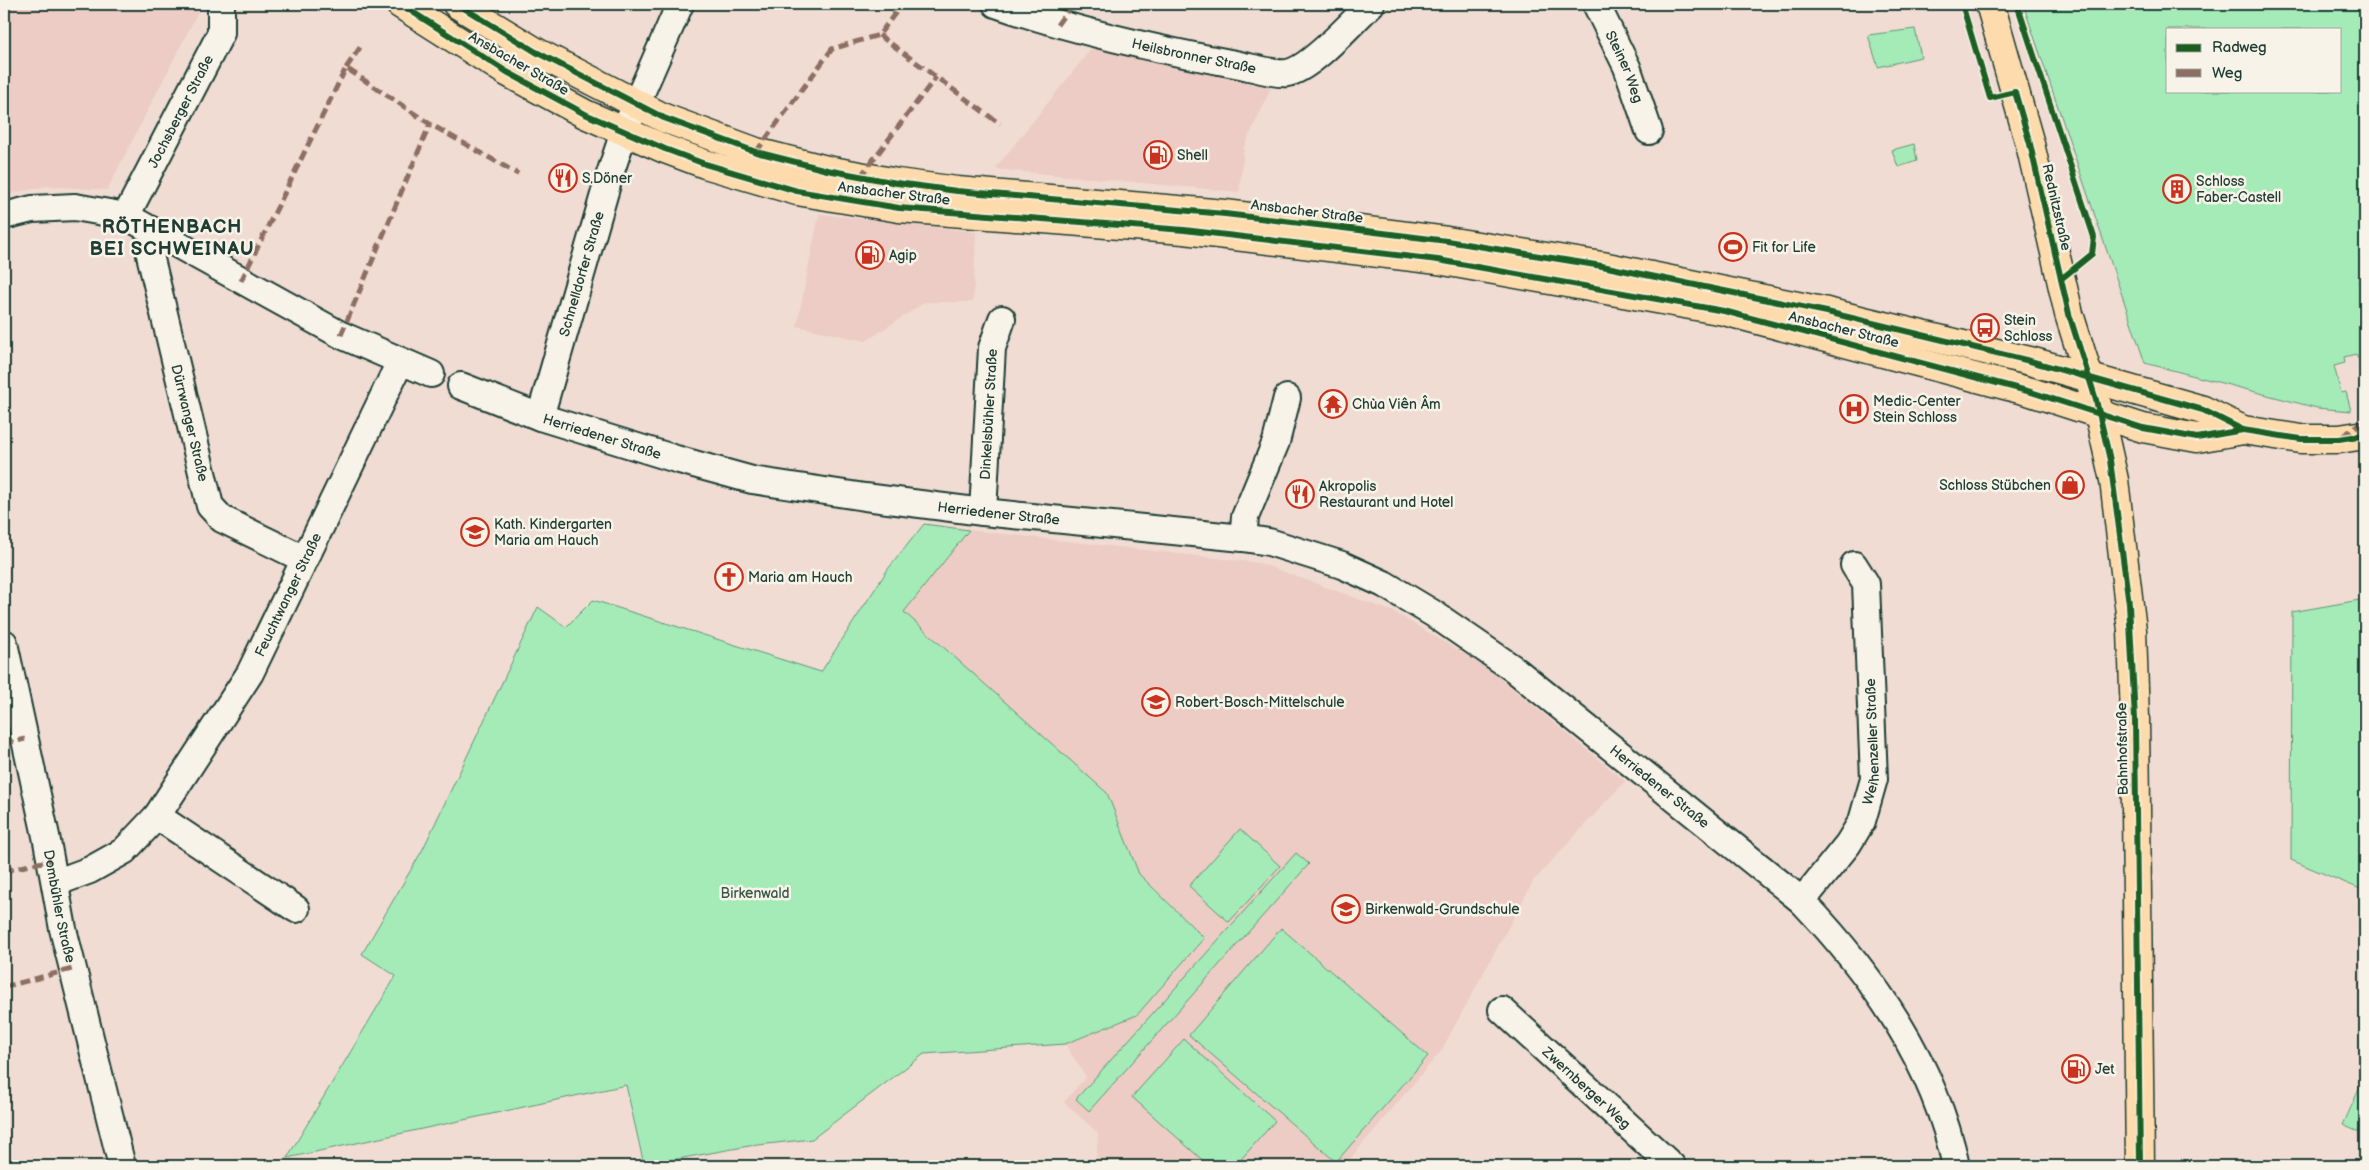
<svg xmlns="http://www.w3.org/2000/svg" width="2369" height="1170" viewBox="0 0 2369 1170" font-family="'Balsamiq Sans',sans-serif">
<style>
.built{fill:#ecccc4}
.green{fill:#a4ebb8;stroke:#629476;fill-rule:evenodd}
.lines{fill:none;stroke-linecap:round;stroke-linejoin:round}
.minor-casing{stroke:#1f3d34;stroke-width:30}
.major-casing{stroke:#1f3d34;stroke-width:31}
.minor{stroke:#f7f3e8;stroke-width:26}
.major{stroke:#fedbac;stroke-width:28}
.quiet{stroke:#8d6e63;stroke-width:5;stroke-dasharray:10 5;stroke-linecap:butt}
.cycleway-casing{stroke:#f7f3e8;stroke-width:9}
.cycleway{stroke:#1b5e20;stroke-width:6}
.labels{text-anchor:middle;stroke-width:5;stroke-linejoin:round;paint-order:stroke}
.street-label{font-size:14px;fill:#1f3d34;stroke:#f7f3e8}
.poi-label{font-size:14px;fill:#1f3d34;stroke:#f7f3e8;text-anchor:start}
.park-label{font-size:14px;fill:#335748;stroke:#f7f3e8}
.district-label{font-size:19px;font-weight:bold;letter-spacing:1px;fill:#1f3d34;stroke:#f7f3e8}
</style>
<rect width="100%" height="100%" fill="#f0dcd3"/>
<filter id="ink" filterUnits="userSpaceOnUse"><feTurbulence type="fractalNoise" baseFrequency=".02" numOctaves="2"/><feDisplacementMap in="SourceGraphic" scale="10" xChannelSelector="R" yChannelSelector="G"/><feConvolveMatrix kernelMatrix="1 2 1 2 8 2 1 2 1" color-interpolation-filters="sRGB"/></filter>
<g filter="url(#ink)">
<!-- built -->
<g class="built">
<path d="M4,4H202L107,190L47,186L4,195Z"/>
<path d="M1092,48L1271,88L1244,147L1239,192L995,169Z"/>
<path d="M819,214L976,232L973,302H925L866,341L797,326Z"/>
<path d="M969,530L1259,563L1394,612L1486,667L1625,781L1534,880L1441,1051L1344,1166H1096L1098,1133L1064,1102L1086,1077L1065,1044L1137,1015L1204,938L1139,874L1107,793L903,612Z"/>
</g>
<!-- green -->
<g class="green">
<path d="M2023,4H2365V277L2358,281L2365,298V358L2358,359L2356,354L2344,357L2345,363L2334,366L2341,393L2346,392L2351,411L2317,408L2145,363ZM2168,29H2340V91H2168Z"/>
<path d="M1915,29L1921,57L1878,67L1868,35Z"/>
<path d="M1914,144L1917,161L1898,167L1892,150Z"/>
<path d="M924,524L969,530L904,612L1107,793L1139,874L1204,938L1137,1015L1065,1044L924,1054L812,1139L749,1146L644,1165L626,1085L287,1158L396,976L362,954L423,849L538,607L566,627L593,600L821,672L888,569Z"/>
<path d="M2365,599V891L2291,860L2292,612Z"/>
<path d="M1240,829L1280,866L1229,922L1189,886Z"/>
<path d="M1296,853L1309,864L1089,1111L1076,1099Z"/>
<path d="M1281,928L1428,1056L1336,1162L1189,1035Z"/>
<path d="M1184,1039L1275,1121L1235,1166H1209L1132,1097Z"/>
<path d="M2365,1076V1135L2343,1125Z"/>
</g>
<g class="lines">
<defs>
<g id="minor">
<path id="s1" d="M996,4C1074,31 1154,49 1235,64C1247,66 1277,75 1287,73C1310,70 1354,20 1371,4"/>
<path id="s2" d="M1596,4L1627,67L1649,131"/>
<path d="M4,216L32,209L75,207L126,216L341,335L431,374"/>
<path id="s3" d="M126,216L221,33V4"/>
<path id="s4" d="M160,235L150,255L210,506L222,519L304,559"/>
<path id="s5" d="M461,386L540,417L676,459L752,480L865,497L983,512L1243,538L1269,542L1342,565L1384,584L1434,614L1514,669L1802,901C1874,977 1934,1062 1956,1166"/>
<path id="s6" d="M540,417L610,174L624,132L680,4"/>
<path id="s7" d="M983,512L992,348L1002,319"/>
<path d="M1243,538L1245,517L1276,442L1287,398"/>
<path id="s8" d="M4,643L46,836L63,929L122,1166"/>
<path d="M157,816L296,909"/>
<path id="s9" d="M55,883L90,870L124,851L157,816L250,673L400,362"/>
<path id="s10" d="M1802,901L1848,844L1862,821L1874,779L1866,584L1854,565"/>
<path id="s11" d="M1502,1010L1672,1166"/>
</g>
<g id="major">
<path d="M400,4L507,72L585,114L665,149L705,164L797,191L899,208L1184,230L1438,260L1724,311L2031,392L2143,428L2197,438L2243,430"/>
<path d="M457,4L536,52L664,118L756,152L827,170L897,183L957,191L1225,214L1343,228L1447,241L1602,266L1827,312L2030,361L2203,410L2243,430L2301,439H2339L2365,435"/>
<path d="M1990,4L2030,144L2069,314L2096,400L2114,480L2132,630L2135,719L2140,1166"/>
</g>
</defs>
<!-- minor casing -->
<use href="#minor" class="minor-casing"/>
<!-- major casing -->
<use href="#major" class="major-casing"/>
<!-- minor -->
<use href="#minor" class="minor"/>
<!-- major -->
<use href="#major" class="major"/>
<!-- quiet -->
<g class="quiet">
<path d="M1057,25L1072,4"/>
<path d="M879,35L1000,124"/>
<path d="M346,68L361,46"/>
<path d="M756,152L832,49L879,35L902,4"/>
<path d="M860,177L936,77"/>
<path d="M241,281L346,68L430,124L518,174"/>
<path d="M341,335L430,124"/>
<path d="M2343,436L2365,420"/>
<path d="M4,744L25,739"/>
<path d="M4,871L51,860"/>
<path d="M4,987L72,969"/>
</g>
<defs>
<g id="cycleway">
<path d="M400,4L507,72L585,114L665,149L705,164L797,191L899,208L1184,230L1438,260L1724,311L2031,392L2143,428L2197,438L2243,430"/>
<path d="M457,4L536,52L664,118L756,152L827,170L897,183L957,191L1225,214L1343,228L1447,241L1602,266L1827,312L2030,361L2203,410L2243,430L2301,439H2339L2365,435"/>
<path d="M1962,4L1990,98L2015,92L2030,144L2069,314L2096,400L2110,460L2129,604L2135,719L2140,1166"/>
<path d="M2017,4L2094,237L2092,254L2061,279"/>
</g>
</defs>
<!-- cycleway casing -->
<use href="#cycleway" class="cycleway-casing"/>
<!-- cycleway -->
<use href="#cycleway" class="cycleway"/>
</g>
</g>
<!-- icons -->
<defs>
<symbol id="fuel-ring" viewBox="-11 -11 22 22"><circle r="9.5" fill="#f7f3e8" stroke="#c8321e" stroke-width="1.5"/><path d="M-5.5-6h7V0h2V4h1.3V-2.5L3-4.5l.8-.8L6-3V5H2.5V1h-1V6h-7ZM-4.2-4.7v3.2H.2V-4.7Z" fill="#c8321e"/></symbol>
<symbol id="restaurant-ring" viewBox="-11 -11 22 22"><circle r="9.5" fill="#f7f3e8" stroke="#c8321e" stroke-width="1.5"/><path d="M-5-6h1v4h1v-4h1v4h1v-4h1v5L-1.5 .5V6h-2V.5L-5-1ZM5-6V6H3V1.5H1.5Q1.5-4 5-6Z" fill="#c8321e"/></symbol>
<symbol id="building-ring" viewBox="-11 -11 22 22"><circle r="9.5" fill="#f7f3e8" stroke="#c8321e" stroke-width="1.5"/><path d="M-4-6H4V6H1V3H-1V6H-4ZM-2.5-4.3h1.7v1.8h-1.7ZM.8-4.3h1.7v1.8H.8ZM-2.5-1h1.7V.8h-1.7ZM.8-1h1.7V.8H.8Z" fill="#c8321e"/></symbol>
<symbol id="stadium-ring" viewBox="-11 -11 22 22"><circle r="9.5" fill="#f7f3e8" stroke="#c8321e" stroke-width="1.5"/><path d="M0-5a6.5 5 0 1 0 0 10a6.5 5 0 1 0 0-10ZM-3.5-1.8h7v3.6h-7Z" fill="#c8321e"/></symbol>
<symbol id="bus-ring" viewBox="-11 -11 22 22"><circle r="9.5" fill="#f7f3e8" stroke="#c8321e" stroke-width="1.5"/><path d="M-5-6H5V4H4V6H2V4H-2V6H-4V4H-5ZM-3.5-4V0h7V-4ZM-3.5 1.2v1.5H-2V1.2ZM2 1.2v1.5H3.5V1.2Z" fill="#c8321e"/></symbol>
<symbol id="temple-ring" viewBox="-11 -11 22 22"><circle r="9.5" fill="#f7f3e8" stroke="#c8321e" stroke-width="1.5"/><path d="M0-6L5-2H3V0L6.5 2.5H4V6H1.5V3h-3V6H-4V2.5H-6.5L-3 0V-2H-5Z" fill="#c8321e"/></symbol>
<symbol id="hospital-ring" viewBox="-11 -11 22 22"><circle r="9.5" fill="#f7f3e8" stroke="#c8321e" stroke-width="1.5"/><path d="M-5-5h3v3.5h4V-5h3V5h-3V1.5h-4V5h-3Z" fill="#c8321e"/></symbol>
<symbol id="shop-ring" viewBox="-11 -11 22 22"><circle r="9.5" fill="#f7f3e8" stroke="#c8321e" stroke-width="1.5"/><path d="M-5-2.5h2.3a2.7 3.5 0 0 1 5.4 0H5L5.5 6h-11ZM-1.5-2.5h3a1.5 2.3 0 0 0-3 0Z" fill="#c8321e"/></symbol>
<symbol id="school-ring" viewBox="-11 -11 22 22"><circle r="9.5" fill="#f7f3e8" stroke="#c8321e" stroke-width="1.5"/><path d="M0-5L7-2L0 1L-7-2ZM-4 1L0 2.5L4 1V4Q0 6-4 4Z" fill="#c8321e"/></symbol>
<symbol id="church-ring" viewBox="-11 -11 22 22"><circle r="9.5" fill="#f7f3e8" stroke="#c8321e" stroke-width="1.5"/><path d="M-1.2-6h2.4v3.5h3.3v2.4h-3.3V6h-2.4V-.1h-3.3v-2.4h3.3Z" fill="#c8321e"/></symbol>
</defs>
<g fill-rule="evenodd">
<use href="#fuel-ring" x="1142" y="139" width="32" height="32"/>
<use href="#restaurant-ring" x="547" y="162" width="32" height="32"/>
<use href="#building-ring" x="2161" y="173" width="32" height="32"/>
<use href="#stadium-ring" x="1717" y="231" width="32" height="32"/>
<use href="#fuel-ring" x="854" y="239" width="32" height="32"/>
<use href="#bus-ring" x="1969" y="312" width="32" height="32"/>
<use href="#temple-ring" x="1317" y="388" width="32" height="32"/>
<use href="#hospital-ring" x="1838" y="393" width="32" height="32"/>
<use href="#shop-ring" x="2054" y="469" width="32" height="32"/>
<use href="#restaurant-ring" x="1284" y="478" width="32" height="32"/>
<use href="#school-ring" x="459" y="516" width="32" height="32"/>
<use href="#church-ring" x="713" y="561" width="32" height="32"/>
<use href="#school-ring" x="1140" y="686" width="32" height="32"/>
<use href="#school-ring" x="1330" y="893" width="32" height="32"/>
<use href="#fuel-ring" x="2060" y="1053" width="32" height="32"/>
</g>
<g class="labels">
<!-- street labels -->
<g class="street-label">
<text dy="5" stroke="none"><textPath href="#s1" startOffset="205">Heilsbronner Straße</textPath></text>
<text transform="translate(519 63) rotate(30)" y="5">Ansbacher Straße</text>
<text dy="5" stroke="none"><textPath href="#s2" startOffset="69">Steiner Weg</textPath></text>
<text dy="5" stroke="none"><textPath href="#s3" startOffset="118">Jochsberger Straße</textPath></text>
<text transform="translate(894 193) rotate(7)" y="5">Ansbacher Straße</text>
<text transform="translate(2057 207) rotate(77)" y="5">Rednitzstraße</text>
<text transform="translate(1307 211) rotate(7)" y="5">Ansbacher Straße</text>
<text dy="5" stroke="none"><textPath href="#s6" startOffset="149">Schnelldorfer Straße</textPath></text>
<text transform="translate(1844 329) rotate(14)" y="5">Ansbacher Straße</text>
<text dy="5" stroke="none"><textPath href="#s7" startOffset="98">Dinkelsbühler Straße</textPath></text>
<text dy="5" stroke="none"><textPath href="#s4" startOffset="195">Dürrwanger Straße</textPath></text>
<text dy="5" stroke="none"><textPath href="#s5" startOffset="150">Herriedener Straße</textPath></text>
<text dy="5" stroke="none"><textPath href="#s5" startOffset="555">Herriedener Straße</textPath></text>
<text dy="5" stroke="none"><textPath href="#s9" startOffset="382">Feuchtwanger Straße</textPath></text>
<text dy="5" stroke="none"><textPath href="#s10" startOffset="181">Weihenzeller Straße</textPath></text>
<text transform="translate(2122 749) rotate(-91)" y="5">Bahnhofstraße</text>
<text dy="5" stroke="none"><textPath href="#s5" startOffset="1292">Herriedener Straße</textPath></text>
<text dy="5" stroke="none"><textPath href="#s8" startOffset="269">Dombühler Straße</textPath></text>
<text dy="5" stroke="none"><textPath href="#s11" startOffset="115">Zwernberger Weg</textPath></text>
</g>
<!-- poi labels -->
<g class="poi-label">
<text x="1177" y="160">Shell</text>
<text x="582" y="183">S.Döner</text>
<text x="2196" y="186">Schloss<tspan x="2196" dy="16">Faber-Castell</tspan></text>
<text x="1752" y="252">Fit for Life</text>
<text x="889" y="260">Agip</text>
<text x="2004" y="325">Stein<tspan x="2004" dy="16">Schloss</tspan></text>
<text x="1873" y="406">Medic-Center<tspan x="1873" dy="16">Stein Schloss</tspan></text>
<text x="1352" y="409">Chùa Viên Âm</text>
<text x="2051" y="490" text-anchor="end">Schloss Stübchen</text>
<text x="1319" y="491">Akropolis<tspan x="1319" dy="16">Restaurant und Hotel</tspan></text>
<text x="494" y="529">Kath. Kindergarten<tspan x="494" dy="16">Maria am Hauch</tspan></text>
<text x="748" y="582">Maria am Hauch</text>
<text x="1175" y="707">Robert-Bosch-Mittelschule</text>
<text x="1365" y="914">Birkenwald-Grundschule</text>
<text x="2095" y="1074">Jet</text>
</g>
<!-- park labels -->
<g class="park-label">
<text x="755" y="898">Birkenwald</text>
</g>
<!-- district labels -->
<g class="district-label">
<text x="172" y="233">RÖTHENBACH<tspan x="172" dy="22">BEI SCHWEINAU</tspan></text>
</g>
</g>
<!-- margin -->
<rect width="2369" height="1170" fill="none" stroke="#f7f3e8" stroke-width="20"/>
<rect x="10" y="10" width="2349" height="1150" fill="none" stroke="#1f3d34" stroke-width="2" filter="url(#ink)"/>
<!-- legend -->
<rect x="2166" y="28" width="175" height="65" fill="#f7f3e8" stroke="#a1aaa0"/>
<rect x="2176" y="44" width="25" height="8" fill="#1b5e20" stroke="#a1aaa0"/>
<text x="2212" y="52" font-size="15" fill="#1f3d34">Radweg</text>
<rect x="2176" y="69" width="25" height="8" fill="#8d6e63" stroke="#a1aaa0"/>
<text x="2212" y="78" font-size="15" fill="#1f3d34">Weg</text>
</svg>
